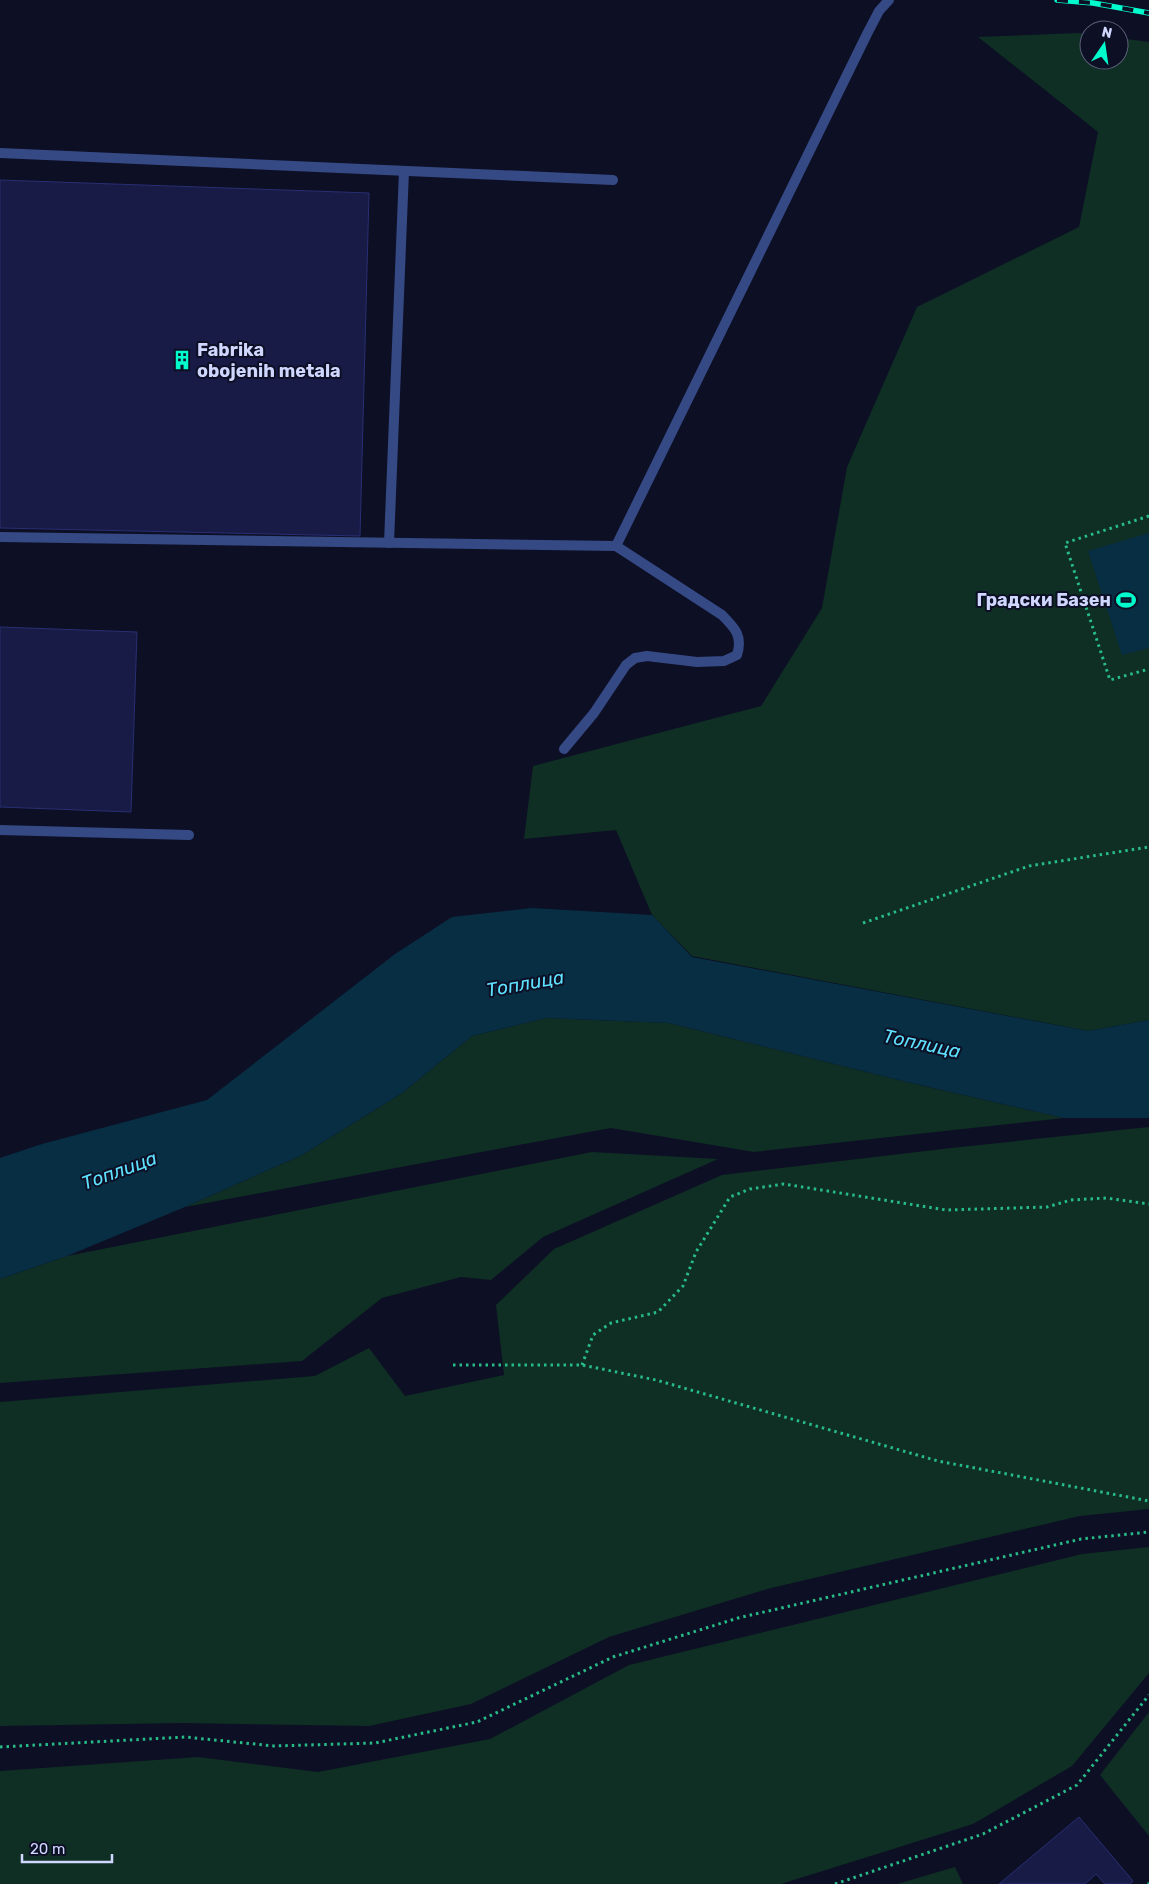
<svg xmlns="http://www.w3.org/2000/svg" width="1149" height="1884" viewBox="0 0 1149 1884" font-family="Rubik,sans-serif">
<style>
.green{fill:#0f2e24}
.water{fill:#072e43}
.building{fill:#181b46;stroke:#282f73}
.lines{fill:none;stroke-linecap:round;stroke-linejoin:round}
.path{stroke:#27bb88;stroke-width:3;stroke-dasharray:2.5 4;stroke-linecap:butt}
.service{stroke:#354985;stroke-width:10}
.rail-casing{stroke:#00fbcd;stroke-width:5.5}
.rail{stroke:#0d0f24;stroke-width:4;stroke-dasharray:11;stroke-linecap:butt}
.labels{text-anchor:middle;stroke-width:4;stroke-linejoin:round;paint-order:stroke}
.poi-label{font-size:18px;font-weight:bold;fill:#d0d7ff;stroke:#0d0f24;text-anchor:start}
.water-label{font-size:19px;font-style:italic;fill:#5ee2ff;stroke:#0d0f24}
</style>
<rect width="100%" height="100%" fill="#0d0f24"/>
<!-- green -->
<g class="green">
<path d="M1078,33L1089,34V60H1119V38L1149,42V1020L1088,1031L692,956L652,915L616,830L524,839L533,766L761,706L822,608L847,467L917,307L1079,227L1098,132L978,37Z"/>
<path d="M546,1018L669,1023L907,1082L1064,1118L754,1152L611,1128L185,1207L302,1155L402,1093L472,1036Z"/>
<path d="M1149,1127V1509L1080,1516L771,1588L609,1637L471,1704L369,1726L181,1723L0,1726V1402L315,1376L369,1348L405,1396L504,1375L496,1305L554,1249L722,1175L951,1148Z"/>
<path d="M592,1152L718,1159L543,1237L491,1280L461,1277L382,1298L302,1361L0,1383V1279L67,1256Z"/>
<path d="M1149,1547V1673L1072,1766L973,1824L781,1884H0V1771L198,1757L318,1772L490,1739L629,1665L1082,1554Z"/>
<path d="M1149,1712V1836L1100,1775Z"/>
<path d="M955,1867L963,1884H897Z"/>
</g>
<!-- water -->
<g class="water">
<path d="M1149,533V648L1122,655L1088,551Z"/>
<path d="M532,908L652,915L692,957L1088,1031L1149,1020V1118H1064L907,1082L669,1023L546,1018L472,1036L402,1093L302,1155L185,1207L67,1256L0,1279V1158L42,1144L207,1100L395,954L452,917Z"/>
</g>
<!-- building -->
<g class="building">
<path d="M0,180L369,193L360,536L0,528Z"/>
<path d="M0,627L137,632L131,812L0,807Z"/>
<path d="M1079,1817L1133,1881L1130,1884H1105L1096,1874L1085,1884H999Z"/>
</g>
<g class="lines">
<!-- path -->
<g class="path">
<path d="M1149,516L1065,543L1110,680L1149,669"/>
<path d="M863,923L1029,866L1149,847"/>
<path d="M453,1365H582L656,1380L938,1461L1149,1501"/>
<path d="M582,1365L593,1335L611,1323L658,1312L683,1286L696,1252L730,1197L750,1189L784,1184L946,1210L1047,1207L1071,1200L1106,1198L1149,1204"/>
<path d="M0,1747L185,1737L274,1746L375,1743L477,1722L613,1657L738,1618L1081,1539L1149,1532"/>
<path d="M835,1884L983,1834L1077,1785L1149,1695"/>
<path d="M1148,1884L1149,1883"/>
</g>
<!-- service -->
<g class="service">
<path d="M0,153L613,180"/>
<path d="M0,537L616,546"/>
<path d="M389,543L404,171"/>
<path d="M564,749L594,713L626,665L635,658L647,656L697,662L724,661L737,655C743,636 735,628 722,615L616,546L867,34L879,11L889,0"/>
<path d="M0,830L189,835"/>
</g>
<defs>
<path id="rail" d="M1057,0L1093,3L1149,13"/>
</defs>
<!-- rail casing -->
<use href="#rail" class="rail-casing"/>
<!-- rail -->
<use href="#rail" class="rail"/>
</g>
<!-- icons -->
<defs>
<symbol id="building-bare" viewBox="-9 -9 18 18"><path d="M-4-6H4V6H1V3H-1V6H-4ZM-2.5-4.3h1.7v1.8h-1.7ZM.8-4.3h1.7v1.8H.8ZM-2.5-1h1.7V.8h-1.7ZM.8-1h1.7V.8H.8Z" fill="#00fbcd" stroke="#0d0f24" stroke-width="2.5" paint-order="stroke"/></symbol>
<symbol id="stadium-bare" viewBox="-9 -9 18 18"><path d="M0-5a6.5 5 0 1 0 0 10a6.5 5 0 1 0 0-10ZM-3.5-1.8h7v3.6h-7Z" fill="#00fbcd" stroke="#0d0f24" stroke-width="2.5" paint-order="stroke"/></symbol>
</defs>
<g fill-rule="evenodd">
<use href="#building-bare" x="168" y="346" width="28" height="28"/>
<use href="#stadium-bare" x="1112" y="586" width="28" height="28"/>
</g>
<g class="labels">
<!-- poi labels -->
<g class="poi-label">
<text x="197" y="356">Fabrika<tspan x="197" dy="21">obojenih metala</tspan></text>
<text x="1111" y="606" text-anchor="end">Градски Базен</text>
</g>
<!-- water labels -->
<g class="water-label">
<text transform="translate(525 983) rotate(-10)" y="7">Топлица</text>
<text transform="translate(922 1043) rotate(12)" y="7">Топлица</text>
<text transform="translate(119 1170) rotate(-20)" y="7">Топлица</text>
</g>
</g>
<!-- north arrow -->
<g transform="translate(1104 45) rotate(13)"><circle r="24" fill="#0d0f24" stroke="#5b5f7c"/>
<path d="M0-4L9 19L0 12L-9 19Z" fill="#00fbcd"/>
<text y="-8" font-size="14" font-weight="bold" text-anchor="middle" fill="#d0d7ff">N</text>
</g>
<!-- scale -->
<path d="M22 1854v8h90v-8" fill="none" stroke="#d0d7ff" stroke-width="2.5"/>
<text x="30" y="1854" font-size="15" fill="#d0d7ff" stroke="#0d0f24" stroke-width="4" paint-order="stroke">20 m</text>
</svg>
